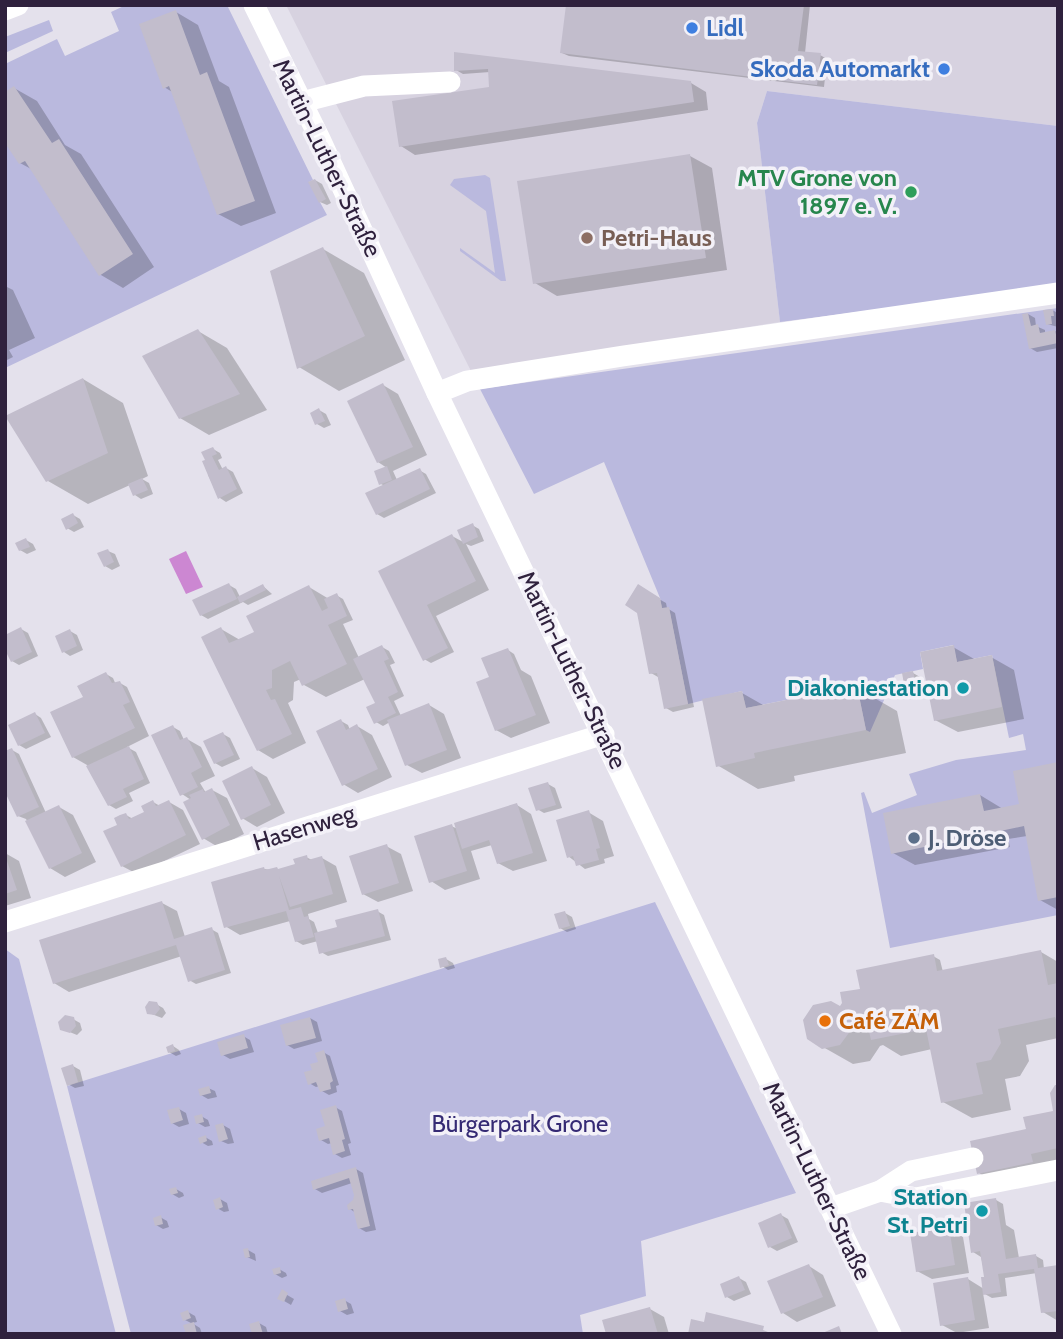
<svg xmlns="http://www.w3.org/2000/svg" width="1063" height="1339" viewBox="0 0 1063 1339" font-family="Cabin,sans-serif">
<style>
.built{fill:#d7d2e0}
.green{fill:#bab9de}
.water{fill:#cc87d2}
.shadow{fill:#0003}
.building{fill:#c2bdcc}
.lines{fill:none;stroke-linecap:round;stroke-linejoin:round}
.minor{stroke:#fff;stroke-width:21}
.shop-dot{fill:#3f7fe0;stroke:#f3f1f8;stroke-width:2.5}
.leisure-dot{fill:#2e9e5b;stroke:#f3f1f8;stroke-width:2.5}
.education-dot{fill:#8d6e63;stroke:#f3f1f8;stroke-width:2.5}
.culture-dot{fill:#0f9aa8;stroke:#f3f1f8;stroke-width:2.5}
.service-dot{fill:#5c6f8a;stroke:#f3f1f8;stroke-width:2.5}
.food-dot{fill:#e8710a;stroke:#f3f1f8;stroke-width:2.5}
.labels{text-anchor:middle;stroke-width:7;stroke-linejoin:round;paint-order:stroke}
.shop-label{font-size:24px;font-weight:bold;fill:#366cbe;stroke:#f3f1f8;text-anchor:start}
.street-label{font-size:24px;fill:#2f213d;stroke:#f3f1f8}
.leisure-label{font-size:24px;font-weight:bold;fill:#27864d;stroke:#f3f1f8;text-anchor:end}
.education-label{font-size:24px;font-weight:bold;fill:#785e54;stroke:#f3f1f8;text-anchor:start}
.culture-label{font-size:24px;font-weight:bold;fill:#0d838f;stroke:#f3f1f8;text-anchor:end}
.service-label{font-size:24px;font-weight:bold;fill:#4e5e75;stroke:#f3f1f8;text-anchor:start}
.food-label{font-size:24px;font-weight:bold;fill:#c56008;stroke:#f3f1f8;text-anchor:start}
.park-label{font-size:24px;fill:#352a74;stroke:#f3f1f8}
</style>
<rect width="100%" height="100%" fill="#e4e1ec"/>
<!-- built -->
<path class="built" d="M286,5H1058V126L767,91L757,123L780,322L471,371Z"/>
<!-- green -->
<g class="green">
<path d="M126,5H227L313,180L309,182L327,215L5,368V64L57,39L65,56L119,31L111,12Z"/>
<path d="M49,20L53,31L5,53V37Z"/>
<path d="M767,91L1058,126V286L780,322L757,123Z"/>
<path d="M485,175L490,178L506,281H501L460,251V248L495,273L486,211L450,185L454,179Z"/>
<path d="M1058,308V915L890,948L861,793L864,792L872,813L917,795L909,774L956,760L1026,750L1023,734L1009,738L992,655L957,662L953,645L920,652L923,669L895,675L870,732L866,730L857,686L746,708L742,691L688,704L669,608H662L660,598L604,462L534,494L480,389Z"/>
<path d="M655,902L796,1193L641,1241L646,1296L580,1315L583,1334H131L67,1086Z"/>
<path d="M5,949L19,959L116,1334H5Z"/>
</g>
<!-- water -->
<path class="water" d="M186,551L203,587L186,594L169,559Z"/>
<!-- shadow -->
<g class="shadow">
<path d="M568,5H810L805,53L820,55L827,59L824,87L569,56L562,53Z"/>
<path d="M176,12L198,25L219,81L229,87L276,213L241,226L218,214L174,93L164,87Z"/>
<path d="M456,54L691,83L706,92L708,110L415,155L401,146L490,88V72L463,74L456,70Z"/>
<path d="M14,88L37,101L65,145L81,154L154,267L123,288L101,275L33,170L20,163Z"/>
<path d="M690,156L712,168L727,270L557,296L535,283Z"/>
<path d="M315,180L322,184L331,203L327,205L320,202Z"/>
<path d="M323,249L364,273L405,360L339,391L299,367Z"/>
<path d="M5,286L13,290L35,338L9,350L13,357L5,361Z"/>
<path d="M1052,310L1058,313V327L1047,324Z"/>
<path d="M1028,314L1035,318L1036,326L1045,330V333L1055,331L1058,333V348L1037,352L1030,348Z"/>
<path d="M198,331L227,348L267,410L209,435L180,418Z"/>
<path d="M83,379L123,403L148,476L142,479L149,483L153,494L141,499L135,495L130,485L88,504L48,481Z"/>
<path d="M383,385L398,394L427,455L393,471L397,480L419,470L426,474L436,493L384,518L377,514L385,486L381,484L387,468L378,462Z"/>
<path d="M319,410L326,414L331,425L324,428L317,424Z"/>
<path d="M213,449L220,453L222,458L218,460L223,470L226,468L233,472L243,493L226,502L220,498L208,475Z"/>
<path d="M73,515L80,519L84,527L74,532L67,528Z"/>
<path d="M472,525L479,529L484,541L471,546L466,544L489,590L436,616L454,652L431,663L424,659L381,572L452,536L465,543L459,531Z"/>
<path d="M26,540L33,544L36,550L27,554L20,550Z"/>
<path d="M108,551L115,554L120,566L112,570L105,566Z"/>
<path d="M229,585L236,589L240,597L263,586L272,594L248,605L243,602L208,619L201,615Z"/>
<path d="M309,587L329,599L336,595L343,599L353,620L343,624L359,658L382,647L389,651L395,663L390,665L404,696L394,701L401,716L429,705L444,714L461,758L422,773L407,765L390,722L383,726L376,722L377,704L365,679L326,697L304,685L301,679L294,682L293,700L288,703L306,743L273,759L258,750L221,629L240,640L256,632Z"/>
<path d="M638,587L666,603L667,608L675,613L694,707L673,712L666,708L658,677L651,673Z"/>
<path d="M21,629L28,633L38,656L19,665L12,661Z"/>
<path d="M70,631L77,635L83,650L70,656L64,652Z"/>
<path d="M953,647L976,660L991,657L1014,670L1024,719L958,732L935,720Z"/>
<path d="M508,650L514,654L521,670L531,676L550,723L511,738L496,730L491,678Z"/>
<path d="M913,673L920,677L924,696L915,698L908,694Z"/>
<path d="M106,674L113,678L116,685L120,683L127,687L149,736L127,747L136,752L150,783L129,793L133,801L116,809L109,805L87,765L73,757L85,698Z"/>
<path d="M857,688L897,711L906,753L794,776L795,781L758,789L717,765L742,693L765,706Z"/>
<path d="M35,714L41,718L51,737L26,749L19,745Z"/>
<path d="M341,721L348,725L350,730L357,726L372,735L392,777L358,793L343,784Z"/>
<path d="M173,727L180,731L184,740L187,739L201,747L215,776L200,783L206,793L212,790L227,798L244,834L218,847L203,838L191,800L182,794Z"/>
<path d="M223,734L230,738L240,759L222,767L215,763Z"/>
<path d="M12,750L19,754L46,813L59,807L73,815L96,862L65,877L50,868L26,819L18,816Z"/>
<path d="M1058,763V910L1040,900L1027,836L1008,839L1010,847L915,865L893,853L980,795L1003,809L1021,805Z"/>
<path d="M252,768L267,777L285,813L257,827L242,818Z"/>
<path d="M548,784L555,788L562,808L544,813L537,809Z"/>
<path d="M153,802L160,806L169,802L183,810L200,844L137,874L122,866L120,825L126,815L133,819L146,812Z"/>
<path d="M517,805L531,814L547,861L513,871L498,863L492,845L471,851L480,879L445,890L431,881L451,826L458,829Z"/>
<path d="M588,812L603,821L614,856L604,859L605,863L585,869L568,856Z"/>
<path d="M386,846L401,854L413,891L378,902L363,894Z"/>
<path d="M5,853L19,861L31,898L5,906Z"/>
<path d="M306,857L312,860L322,858L336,866L347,902L308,914L309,919L314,922L318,933L339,928L377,911L384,915L391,940L328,956L321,952L318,941L303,945L296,941L290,921L240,935L225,926L264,869L280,871L297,865Z"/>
<path d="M162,903L177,911L185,937L211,929L218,933L231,973L196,984L189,980L182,956L69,992L54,983Z"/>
<path d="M565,913L572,917L576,929L567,932L560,928Z"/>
<path d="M1041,952L1058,962V1038L1026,1045L1029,1061L1020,1076L1005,1079L1011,1110L972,1118L943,1102L932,1049L901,1056L883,1045L880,1046L870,1061L853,1064L823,1047L840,1008L862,990L933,956L940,960L943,972Z"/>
<path d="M446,959L453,963L455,968L448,970L442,966Z"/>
<path d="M156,1004L163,1008L166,1013L162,1018L149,1013Z"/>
<path d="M310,1018L317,1022L322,1041L294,1049L287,1045Z"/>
<path d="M73,1019L80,1023L82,1030L77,1035L62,1029Z"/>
<path d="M243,1036L250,1040L254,1052L230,1059L223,1055Z"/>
<path d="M173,1046L179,1050L181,1054L176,1056L169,1052Z"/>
<path d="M323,1052L330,1056L339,1085L336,1086L337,1092L329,1095L322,1091L320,1086L316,1087L309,1083Z"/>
<path d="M73,1066L80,1070L84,1086L75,1088L68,1084Z"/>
<path d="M1058,1086V1179L1008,1190L979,1173L1028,1131L1055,1112Z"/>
<path d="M208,1088L215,1091L217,1097L208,1099L201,1095Z"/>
<path d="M335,1107L342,1111L351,1143L348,1144L351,1155L342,1158L335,1154L332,1143L328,1144L321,1140Z"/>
<path d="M179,1109L186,1113L189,1124L179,1127L172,1123Z"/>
<path d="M201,1116L208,1120L210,1126L205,1127L198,1123Z"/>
<path d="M223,1125L230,1129L234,1143L228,1144L221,1141Z"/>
<path d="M205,1137L212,1141L213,1145L208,1146L201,1142Z"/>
<path d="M356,1169L363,1173L376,1230L366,1232L359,1228L356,1213L350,1209L356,1195L352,1183L322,1193L315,1189Z"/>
<path d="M176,1189L183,1193L184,1196L179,1198L172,1194Z"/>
<path d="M220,1199L227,1203L229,1211L224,1212L217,1208Z"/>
<path d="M996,1200L1003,1204L1006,1225L1014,1230L1019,1258L1036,1256L1043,1260L1044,1269L1058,1267V1321L1043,1312L1037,1273L1005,1278L1007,1296L992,1298L983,1293L989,1328L957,1333L942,1325L968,1279L984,1289L986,1278L981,1257L973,1252Z"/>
<path d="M781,1215L788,1219L798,1242L777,1251L770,1247Z"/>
<path d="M160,1217L167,1221L169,1227L163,1229L156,1225Z"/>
<path d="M949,1229L963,1237L969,1273L932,1279L917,1271Z"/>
<path d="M248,1250L255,1254L256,1261L247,1257Z"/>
<path d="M809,1266L823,1275L836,1306L797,1322L783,1313Z"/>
<path d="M279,1269L286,1273L287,1276L282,1278L275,1274Z"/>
<path d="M739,1278L746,1282L751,1294L734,1301L727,1297Z"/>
<path d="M282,1292L294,1299L291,1305L279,1298Z"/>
<path d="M344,1300L351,1304L354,1313L347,1315L340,1311Z"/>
<path d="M650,1309L664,1317L669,1334H608Z"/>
<path d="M188,1312L195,1316L197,1322L192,1323L200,1328L202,1334H188L193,1324L185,1320Z"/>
<path d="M259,1323L266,1327L268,1334H254Z"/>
</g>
<!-- building -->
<g class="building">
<path d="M566,5H804L798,51L821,53L817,85L560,53Z"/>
<path d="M176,10L200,75L207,72L255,201L217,215L169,86L163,89L139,24Z"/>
<path d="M454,52L691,81L694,102L399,147L392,101L489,87L488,69L454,71Z"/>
<path d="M14,86L52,143L59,139L133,254L99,276L25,161L19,164L5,143V92Z"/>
<path d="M690,154L706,258L533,284L517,181Z"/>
<path d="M315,179L326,199L319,203L308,182Z"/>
<path d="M323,247L365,336L297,369L270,271Z"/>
<path d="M1053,309L1054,316H1051L1052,324L1046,325L1043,310Z"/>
<path d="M1028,313L1031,326L1038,324L1040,333L1055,330L1058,343L1029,349L1022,314Z"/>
<path d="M198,329L240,394L179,419L142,356Z"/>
<path d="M83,378L108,453L46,482L5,416Z"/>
<path d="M383,383L413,447L377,463L347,401Z"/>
<path d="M319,408L325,421L315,425L310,413Z"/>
<path d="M213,447L217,454L212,456L219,470L226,466L237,489L218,499L202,461L205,460L201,452Z"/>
<path d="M387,466L392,480L379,485L374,471Z"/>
<path d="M420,468L430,489L376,515L365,493Z"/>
<path d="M142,478L148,490L133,496L128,484Z"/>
<path d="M73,513L78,523L66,530L61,519Z"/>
<path d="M473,523L478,537L463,544L457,530Z"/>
<path d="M452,534L476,581L427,605L448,648L423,661L378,571Z"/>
<path d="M26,538L30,547L19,551L15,543Z"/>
<path d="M108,549L114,562L104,567L97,553Z"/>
<path d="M229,583L237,599L200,616L192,600Z"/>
<path d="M263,584L266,590L240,603L237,597Z"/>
<path d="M638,584L660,598L662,608L669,607L688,704L664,709L657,673L649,674L637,613L625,605Z"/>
<path d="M309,585L322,611L328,608L324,599L337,593L341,602L347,616L328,625L347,664L302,686L290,661L272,670V688L266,690L271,700L275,699L292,734L257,751L201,637L221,627L229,643L241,638L254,632L246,616Z"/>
<path d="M21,627L32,652L11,662L5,650V635Z"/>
<path d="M70,629L77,646L62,653L55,636Z"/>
<path d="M382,645L389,659L384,661L398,692L388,697L396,713L374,724L366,707L375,703L353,659Z"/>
<path d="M954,645L957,662L992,655L1002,707L934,721L920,652Z"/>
<path d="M508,648L536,715L495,731L476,682L489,677L481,658Z"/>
<path d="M913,671L918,693L906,695L902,673Z"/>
<path d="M106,672L112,683L120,681L130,702L123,705L135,728L72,758L50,712L83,697L77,686Z"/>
<path d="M857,686L866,730L754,753L755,758L716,767L702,699L742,691L746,708Z"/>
<path d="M429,703L447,750L405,766L387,720Z"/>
<path d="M35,712L45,733L18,746L8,725Z"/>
<path d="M341,719L346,730L357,724L378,769L342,786L316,731Z"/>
<path d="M173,725L180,740L187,737L202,767L191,773L198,787L180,796L151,735Z"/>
<path d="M223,732L234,755L214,764L203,741Z"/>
<path d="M129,746L144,779L123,789L127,797L108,806L86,766Z"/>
<path d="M12,748L39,807L17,817L5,792V751Z"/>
<path d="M1058,762V897L1038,901L1024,826L891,854L883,813L980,794L984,811L1019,804L1013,771Z"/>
<path d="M252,766L271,805L241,820L222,781Z"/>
<path d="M548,782L556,805L536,811L528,788Z"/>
<path d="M212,788L230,825L202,840L183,802L191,798L189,795L203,789L204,792Z"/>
<path d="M153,800L156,806L169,800L186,835L121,867L103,831L117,825L114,818L120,815L126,813L129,819L144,812L141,806Z"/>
<path d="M517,803L533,853L497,864L489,840L462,849L454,823Z"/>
<path d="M59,805L82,853L49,869L25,821Z"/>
<path d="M589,810L600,848L596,849L599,860L576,866L573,856L567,858L556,820Z"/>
<path d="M452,824L467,871L429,883L414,836Z"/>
<path d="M387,844L399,883L362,895L349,856Z"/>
<path d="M5,855L17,890L5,894Z"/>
<path d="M307,855L308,860L322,856L333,894L290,907L279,876L289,910L301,907L304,917L308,916L314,937L295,942L286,911L224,928L211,882L264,867L265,870L277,867L278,869L295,864L293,859Z"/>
<path d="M162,901L174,939L212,927L225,970L188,982L176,945L53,984L39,940Z"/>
<path d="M378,909L385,936L319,954L314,933L337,927L335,920Z"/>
<path d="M565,911L570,926L559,929L554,914Z"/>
<path d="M1041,950L1048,985L1058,983V1024L1055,1017L998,1029L1001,1043L991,1060L976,1063L983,1094L941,1103L926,1029L871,1040L868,1027L851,1030L840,1045L822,1049L807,1039L803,1020L813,1005L831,1001L840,1006L842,1003L840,992L860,989L856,970L934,954L937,971Z"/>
<path d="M446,957L449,965L440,968L438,959Z"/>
<path d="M149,1001L157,1002L160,1009L155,1015L147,1014L145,1007Z"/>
<path d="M65,1015L74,1017L76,1026L70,1033L60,1030L58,1022Z"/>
<path d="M310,1017L316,1038L286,1046L280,1025Z"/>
<path d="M244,1034L248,1048L221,1056L217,1042Z"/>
<path d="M173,1044L175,1051L168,1053L166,1047Z"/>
<path d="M324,1050L333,1081L330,1083L331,1089L320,1092L316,1082L308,1085L304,1072L312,1070L310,1064L318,1062L315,1053Z"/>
<path d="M73,1064L78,1082L67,1086L61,1068Z"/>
<path d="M1055,1085H1058V1148L1031,1154L1033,1162L977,1174L970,1141L1026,1129L1023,1117L1053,1111L1050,1093Z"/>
<path d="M209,1086L211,1093L200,1096L198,1089Z"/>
<path d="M336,1105L345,1139L342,1140L345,1151L333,1155L329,1138L319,1141L316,1129L325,1126L320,1110Z"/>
<path d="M179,1107L183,1120L171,1124L167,1110Z"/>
<path d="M202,1114L204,1122L196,1124L194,1116Z"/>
<path d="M223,1123L228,1139L219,1142L215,1125Z"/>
<path d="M206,1135L207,1141L200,1144L198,1138Z"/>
<path d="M356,1167L370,1226L358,1229L353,1209L348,1210L347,1205L353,1200L354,1195L349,1178L313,1190L311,1181Z"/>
<path d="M176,1187L178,1193L171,1195L169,1189Z"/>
<path d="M220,1197L223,1207L216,1210L213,1200Z"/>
<path d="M996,1198L1006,1259L1036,1254L1038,1268L1058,1265V1311L1041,1313L1034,1269L998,1274L1001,1292L983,1295L981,1277H984L980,1251L971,1253L964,1203Z"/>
<path d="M781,1213L792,1238L768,1248L758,1223Z"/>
<path d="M161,1215L163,1224L155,1226L153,1218Z"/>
<path d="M949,1227L955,1265L916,1272L910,1233Z"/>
<path d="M248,1248L250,1257L245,1258L243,1249Z"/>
<path d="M809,1264L823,1297L781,1314L767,1281Z"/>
<path d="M280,1267L281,1273L274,1275L272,1269Z"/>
<path d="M739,1276L745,1290L725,1298L720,1284Z"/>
<path d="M968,1277L975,1320L940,1326L933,1283Z"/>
<path d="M282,1289L288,1293L284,1302L277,1299Z"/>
<path d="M345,1298L348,1309L338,1312L335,1301Z"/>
<path d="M650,1307L658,1334H606L602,1320Z"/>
<path d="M188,1310L191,1318L183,1321L180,1313Z"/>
<path d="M706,1312L764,1326L763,1330L773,1334H688L691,1319L704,1322Z"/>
<path d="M259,1321L263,1334H252L249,1324Z"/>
<path d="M194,1322L197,1334H186L183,1325Z"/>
<path d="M839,1326L842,1334H820Z"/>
</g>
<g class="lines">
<!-- minor -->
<g class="minor">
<path d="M254,5L320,139L437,393L891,1334"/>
<path d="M5,10L18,5"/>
<path d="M302,102L364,86L450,82"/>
<path d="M437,393L467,381L623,356L1058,293"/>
<path d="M5,922L604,734"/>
<path d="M880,1191L916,1198L1058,1170"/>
<path d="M831,1208L880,1191L911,1171L973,1158"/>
</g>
</g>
<!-- markers -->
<g class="shop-dot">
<circle cx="692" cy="28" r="7"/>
<circle cx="944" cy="69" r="7"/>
</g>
<circle class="leisure-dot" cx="911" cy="192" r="7"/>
<circle class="education-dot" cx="587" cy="238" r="7"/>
<g class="culture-dot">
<circle cx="963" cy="688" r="7"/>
<circle cx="982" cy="1211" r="7"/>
</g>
<circle class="service-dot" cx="914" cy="838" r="7"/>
<circle class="food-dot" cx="825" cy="1021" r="7"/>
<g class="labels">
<!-- shop labels -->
<g class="shop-label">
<text x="706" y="36">Lidl</text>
<text x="930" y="77" text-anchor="end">Skoda Automarkt</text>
</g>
<!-- street labels -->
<g class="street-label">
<text transform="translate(327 158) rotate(64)" y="8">Martin-Luther-Straße</text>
<text transform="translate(572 670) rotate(64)" y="8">Martin-Luther-Straße</text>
<text transform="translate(304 828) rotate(-17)" y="8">Hasenweg</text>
<text transform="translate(817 1181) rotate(64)" y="8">Martin-Luther-Straße</text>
</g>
<!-- leisure labels -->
<g class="leisure-label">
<text x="897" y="186">MTV Grone von<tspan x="897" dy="28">1897 e. V.</tspan></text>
</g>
<!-- education labels -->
<g class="education-label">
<text x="601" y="246">Petri-Haus</text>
</g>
<!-- culture labels -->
<g class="culture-label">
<text x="949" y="696">Diakoniestation</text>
<text x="968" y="1205">Station<tspan x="968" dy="28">St. Petri</tspan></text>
</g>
<!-- service labels -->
<g class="service-label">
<text x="928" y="846">J. Dröse</text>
</g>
<!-- food labels -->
<g class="food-label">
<text x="839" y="1029">Café ZÄM</text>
</g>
<!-- park labels -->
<g class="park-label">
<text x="520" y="1132">Bürgerpark Grone</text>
</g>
</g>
<!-- border -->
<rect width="1063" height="1339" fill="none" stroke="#2f213d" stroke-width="14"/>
</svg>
